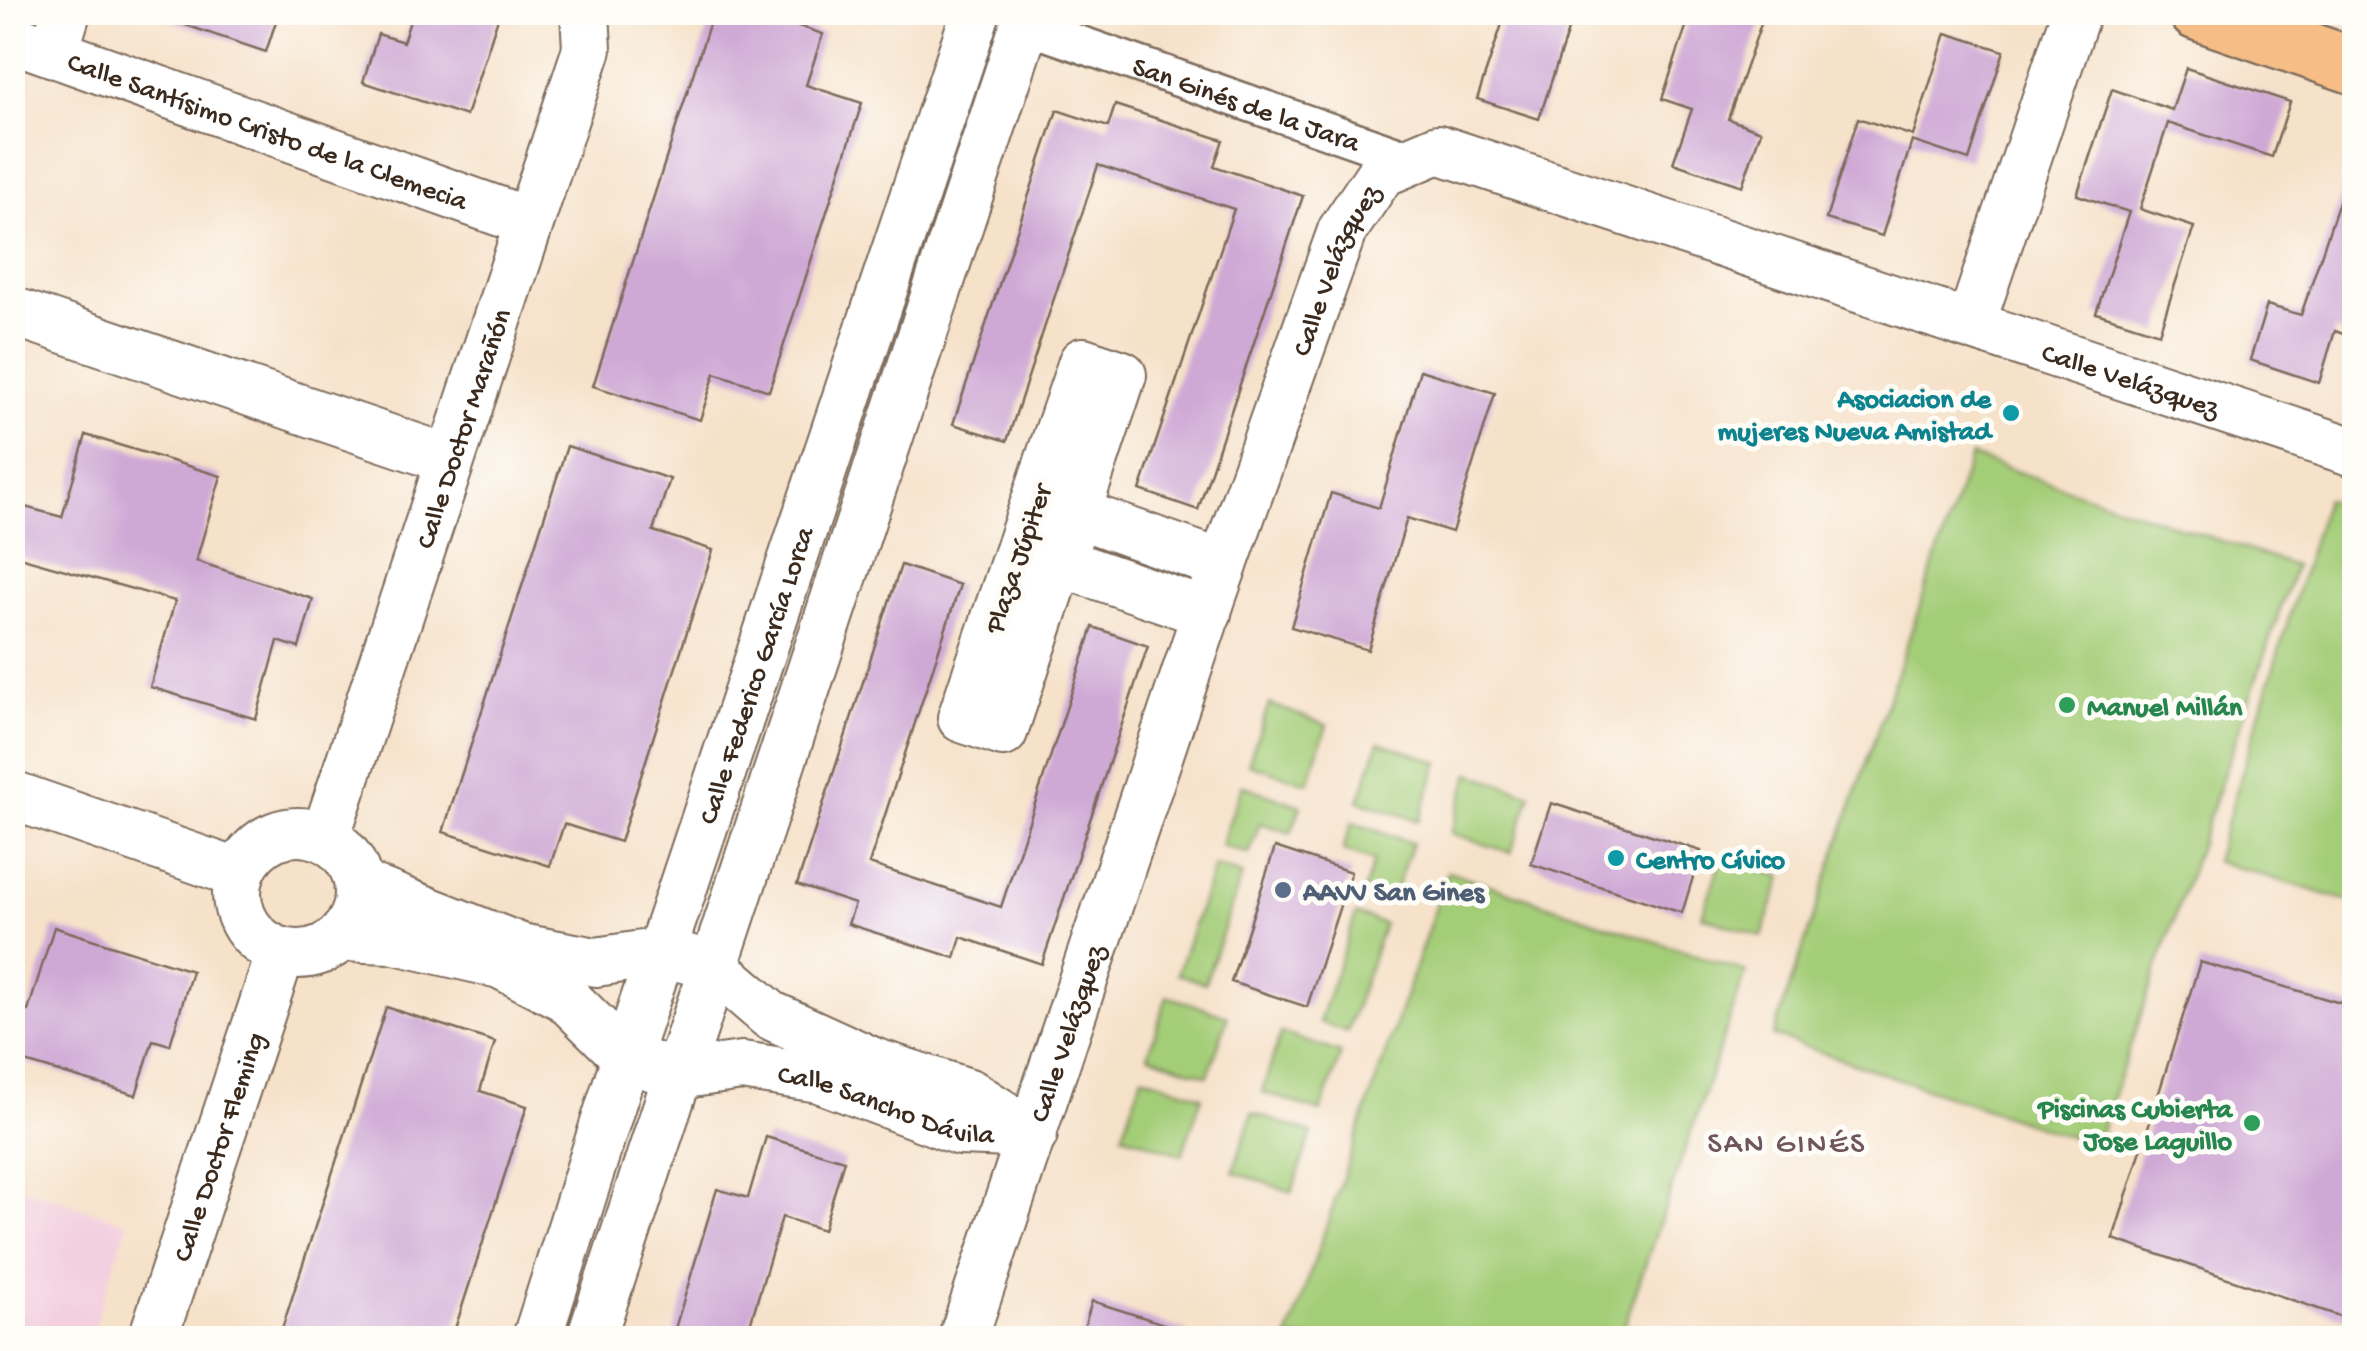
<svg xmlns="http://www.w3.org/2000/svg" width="2367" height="1351" viewBox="0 0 2367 1351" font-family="'Gochi Hand',sans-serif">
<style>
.built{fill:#f3cfdf}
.green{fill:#a4cd78;stroke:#707c4b;stroke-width:2.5}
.building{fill:#cfa9d5}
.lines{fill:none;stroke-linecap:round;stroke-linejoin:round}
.pedestrian-casing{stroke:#7c6a5a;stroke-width:40}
.minor-casing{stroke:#7c6a5a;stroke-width:52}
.primary-casing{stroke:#7c6a5a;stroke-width:60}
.pedestrian{stroke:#fff;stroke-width:35}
.minor{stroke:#fff;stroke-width:48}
.primary{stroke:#f6be86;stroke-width:55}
.culture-dot{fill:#0f9aa8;stroke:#fdfcf7;stroke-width:4}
.leisure-dot{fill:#2e9e5b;stroke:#fdfcf7;stroke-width:4}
.service-dot{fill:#5c6f8a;stroke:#fdfcf7;stroke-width:4}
.labels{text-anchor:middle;stroke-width:10;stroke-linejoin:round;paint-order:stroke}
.street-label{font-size:28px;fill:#3b2a1e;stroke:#fdfcf7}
.culture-label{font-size:28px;font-weight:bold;fill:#0d838f;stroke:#fdfcf7;text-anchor:end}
.leisure-label{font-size:28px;font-weight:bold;fill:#27864d;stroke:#fdfcf7;text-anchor:start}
.service-label{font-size:28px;font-weight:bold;fill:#4e5e75;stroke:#fdfcf7;text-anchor:start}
.neighbourhood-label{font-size:30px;letter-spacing:2.5px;fill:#6f565e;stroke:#fdfcf7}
</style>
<rect width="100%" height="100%" fill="#fdfcf7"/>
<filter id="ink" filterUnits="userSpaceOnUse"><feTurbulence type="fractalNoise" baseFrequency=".01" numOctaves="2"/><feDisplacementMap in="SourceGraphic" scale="20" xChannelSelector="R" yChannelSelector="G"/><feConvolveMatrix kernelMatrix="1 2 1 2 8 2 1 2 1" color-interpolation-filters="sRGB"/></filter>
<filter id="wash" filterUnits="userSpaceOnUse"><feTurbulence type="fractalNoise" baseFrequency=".0048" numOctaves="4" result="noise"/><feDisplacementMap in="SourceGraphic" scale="40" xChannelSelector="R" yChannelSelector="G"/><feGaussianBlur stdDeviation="2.25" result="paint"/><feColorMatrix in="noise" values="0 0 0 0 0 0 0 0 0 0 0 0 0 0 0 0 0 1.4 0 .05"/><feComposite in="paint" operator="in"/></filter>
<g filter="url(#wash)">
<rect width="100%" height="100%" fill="#f6e1c9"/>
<!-- built -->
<path class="built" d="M13,1185L128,1223L90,1338H13Z"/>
<!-- green -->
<g class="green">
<path d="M1971,456L2295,566L2096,1146L1773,1036Z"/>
<path d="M2325,499L2354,509V903L2215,861Z"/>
<path d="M1269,704L1327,725L1308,783L1248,764Z"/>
<path d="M1379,742L1439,762L1419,821L1359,801Z"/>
<path d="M1470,773L1531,794L1511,853L1451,833Z"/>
<path d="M1242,785L1301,806L1291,833L1260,823L1249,854L1221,845Z"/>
<path d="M1352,822L1412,843L1391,903L1363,893L1374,861L1343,850Z"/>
<path d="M1722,857L1782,877L1762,937L1702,916Z"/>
<path d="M1214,866L1242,875L1205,983L1177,974Z"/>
<path d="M1448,871L1746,972L1620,1338H1288Z"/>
<path d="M1356,914L1384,924L1347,1032L1319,1022Z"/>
<path d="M1167,996L1228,1016L1208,1076L1148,1055Z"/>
<path d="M1281,1033L1341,1053L1321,1112L1262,1092Z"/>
<path d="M1142,1076L1202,1096L1182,1155L1123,1134Z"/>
<path d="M1252,1113L1312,1133L1292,1192L1233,1172Z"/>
</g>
<g id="blocks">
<!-- building -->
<g class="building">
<path d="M168,12H279L266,52L167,19Z"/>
<path d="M413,12H500L466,116L363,82L378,34L403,42Z"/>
<path d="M713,12H756L823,34L806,85L862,103L769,391L715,373L700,420L593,386Z"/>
<path d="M1506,12H1574L1539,119L1477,99Z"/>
<path d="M1691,12H1765L1728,119L1761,131L1742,186L1673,163L1692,109L1662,99Z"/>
<path d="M1946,33L2004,51L1969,160L1912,141L1882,236L1826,219L1858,118L1913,136Z"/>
<path d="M2186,68L2290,102L2272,157L2168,123L2140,209L2194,227L2159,333L2096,313L2129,212L2077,195L2112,89L2172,110Z"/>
<path d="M1115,105L1223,140L1214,166L1303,196L1198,510L1140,490L1234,209L1098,165L1007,441L953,424L1057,110L1108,127Z"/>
<path d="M2348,175L2354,176V338L2335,331L2319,383L2250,360L2267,305L2301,315Z"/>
<path d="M1420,370L1495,393L1452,532L1407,518L1368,650L1291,627L1331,493L1379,508Z"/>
<path d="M86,435L221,476L196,561L313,599L299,648L278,641L256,719L150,687L175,601L12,555L25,507L62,517Z"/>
<path d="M567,446L670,479L653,531L713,550L620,842L564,824L550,866L443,832Z"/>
<path d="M901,565L960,585L869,864L1001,907L1093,627L1148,646L1042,964L961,937L955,958L848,924L855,904L797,885Z"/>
<path d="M1551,803L1701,851L1682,913L1531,864Z"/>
<path d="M1275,847L1351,872L1307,1007L1231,982Z"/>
<path d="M54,927L192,971L170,1045L153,1040L136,1095L12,1058V1007L28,1011Z"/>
<path d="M2200,962L2354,1007V1321L2113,1239Z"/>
<path d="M386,1007L495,1042L480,1091L527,1106L452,1338H279Z"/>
<path d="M766,1137L844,1160L823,1230L782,1217L746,1338H698L674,1332L717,1189L748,1198Z"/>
<path d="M1092,1301L1186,1331L1185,1338H1081Z"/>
</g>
</g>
</g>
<g filter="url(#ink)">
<use href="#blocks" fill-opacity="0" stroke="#7c6a5a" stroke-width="2.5"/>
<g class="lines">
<defs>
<g id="pedestrian">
<path id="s1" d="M1025,25L1412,160"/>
</g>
<g id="minor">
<path id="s2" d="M12,38L526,221"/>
<path d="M54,52L66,12"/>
<path d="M12,311L448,459"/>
<path d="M1971,323L2076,12"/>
<path d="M1083,362L1122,375L1003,732L962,718Z"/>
<path d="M1076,513L1223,565"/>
<path d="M1060,562L1207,613"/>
<path d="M12,795L240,874"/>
<circle cx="298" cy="893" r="61"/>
<path id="s3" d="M325,838L587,49L585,12"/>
<path d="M359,884L521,948L596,962L662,952L713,966L770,1015L873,1062L969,1093L1030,1132"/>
<path id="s4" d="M341,937L391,939L500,964L565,997L626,1057L677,1075L742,1066L819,1078L960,1131L1033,1134"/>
<path id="s5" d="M153,1338L281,952"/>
<path id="s6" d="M537,1338L626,1057L976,12"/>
<path d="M591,1338L1029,12"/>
<path id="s7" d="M963,1338L1213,593L1342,231L1381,173L1438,149L2354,452"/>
</g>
<path id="primary" d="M2197,12L2354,66"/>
</defs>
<!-- pedestrian casing -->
<use href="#pedestrian" class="pedestrian-casing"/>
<!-- minor casing -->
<use href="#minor" class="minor-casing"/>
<!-- primary casing -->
<use href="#primary" class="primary-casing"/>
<!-- pedestrian -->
<use href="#pedestrian" class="pedestrian"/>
<!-- minor -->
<use href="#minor" class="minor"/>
<!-- primary -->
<use href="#primary" class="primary"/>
</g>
</g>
<!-- markers -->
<g class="culture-dot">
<circle cx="2011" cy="413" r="10"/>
<circle cx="1616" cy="858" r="10"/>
</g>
<g class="leisure-dot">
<circle cx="2067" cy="705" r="10"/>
<circle cx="2252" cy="1123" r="10"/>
</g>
<circle class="service-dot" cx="1283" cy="890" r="10"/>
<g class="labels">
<!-- street labels -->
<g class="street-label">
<text dy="10" stroke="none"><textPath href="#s1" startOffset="235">San Ginés de la Jara</textPath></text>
<text dy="10" stroke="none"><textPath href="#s2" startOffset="272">Calle Santísimo Cristo de la Clemecia</textPath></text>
<text dy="10" stroke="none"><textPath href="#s7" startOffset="1132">Calle Velázquez</textPath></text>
<text dy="10" stroke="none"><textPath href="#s7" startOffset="2032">Calle Velázquez</textPath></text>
<text dy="10" stroke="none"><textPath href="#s3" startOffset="432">Calle Doctor Marañón</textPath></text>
<text transform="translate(1016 558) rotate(-71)" y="10">Plaza Júpiter</text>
<text dy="10" stroke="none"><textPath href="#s6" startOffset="698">Calle Federico García Lorca</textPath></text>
<text dy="10" stroke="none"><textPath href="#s7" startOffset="322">Calle Velázquez</textPath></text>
<text dy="10" stroke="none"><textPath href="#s4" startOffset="590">Calle Sancho Dávila</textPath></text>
<text dy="10" stroke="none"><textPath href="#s5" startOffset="202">Calle Doctor Fleming</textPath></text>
</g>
<!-- culture labels -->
<g class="culture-label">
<text x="1991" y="407">Asociacion de<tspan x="1991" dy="32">mujeres Nueva Amistad</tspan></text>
<text x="1636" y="868" text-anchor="start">Centro Cívico</text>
</g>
<!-- leisure labels -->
<g class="leisure-label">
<text x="2087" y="715">Manuel Millán</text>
<text x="2232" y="1117" text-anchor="end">Piscinas Cubierta<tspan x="2232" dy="32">Jose Laguillo</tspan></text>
</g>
<!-- service labels -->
<g class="service-label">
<text x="1303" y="900">AAVV San Gines</text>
</g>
<!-- neighbourhood labels -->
<g class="neighbourhood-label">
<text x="1787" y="1152">SAN GINÉS</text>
</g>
</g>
<!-- margin -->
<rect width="2367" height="1351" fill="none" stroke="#fdfcf7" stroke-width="50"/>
</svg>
